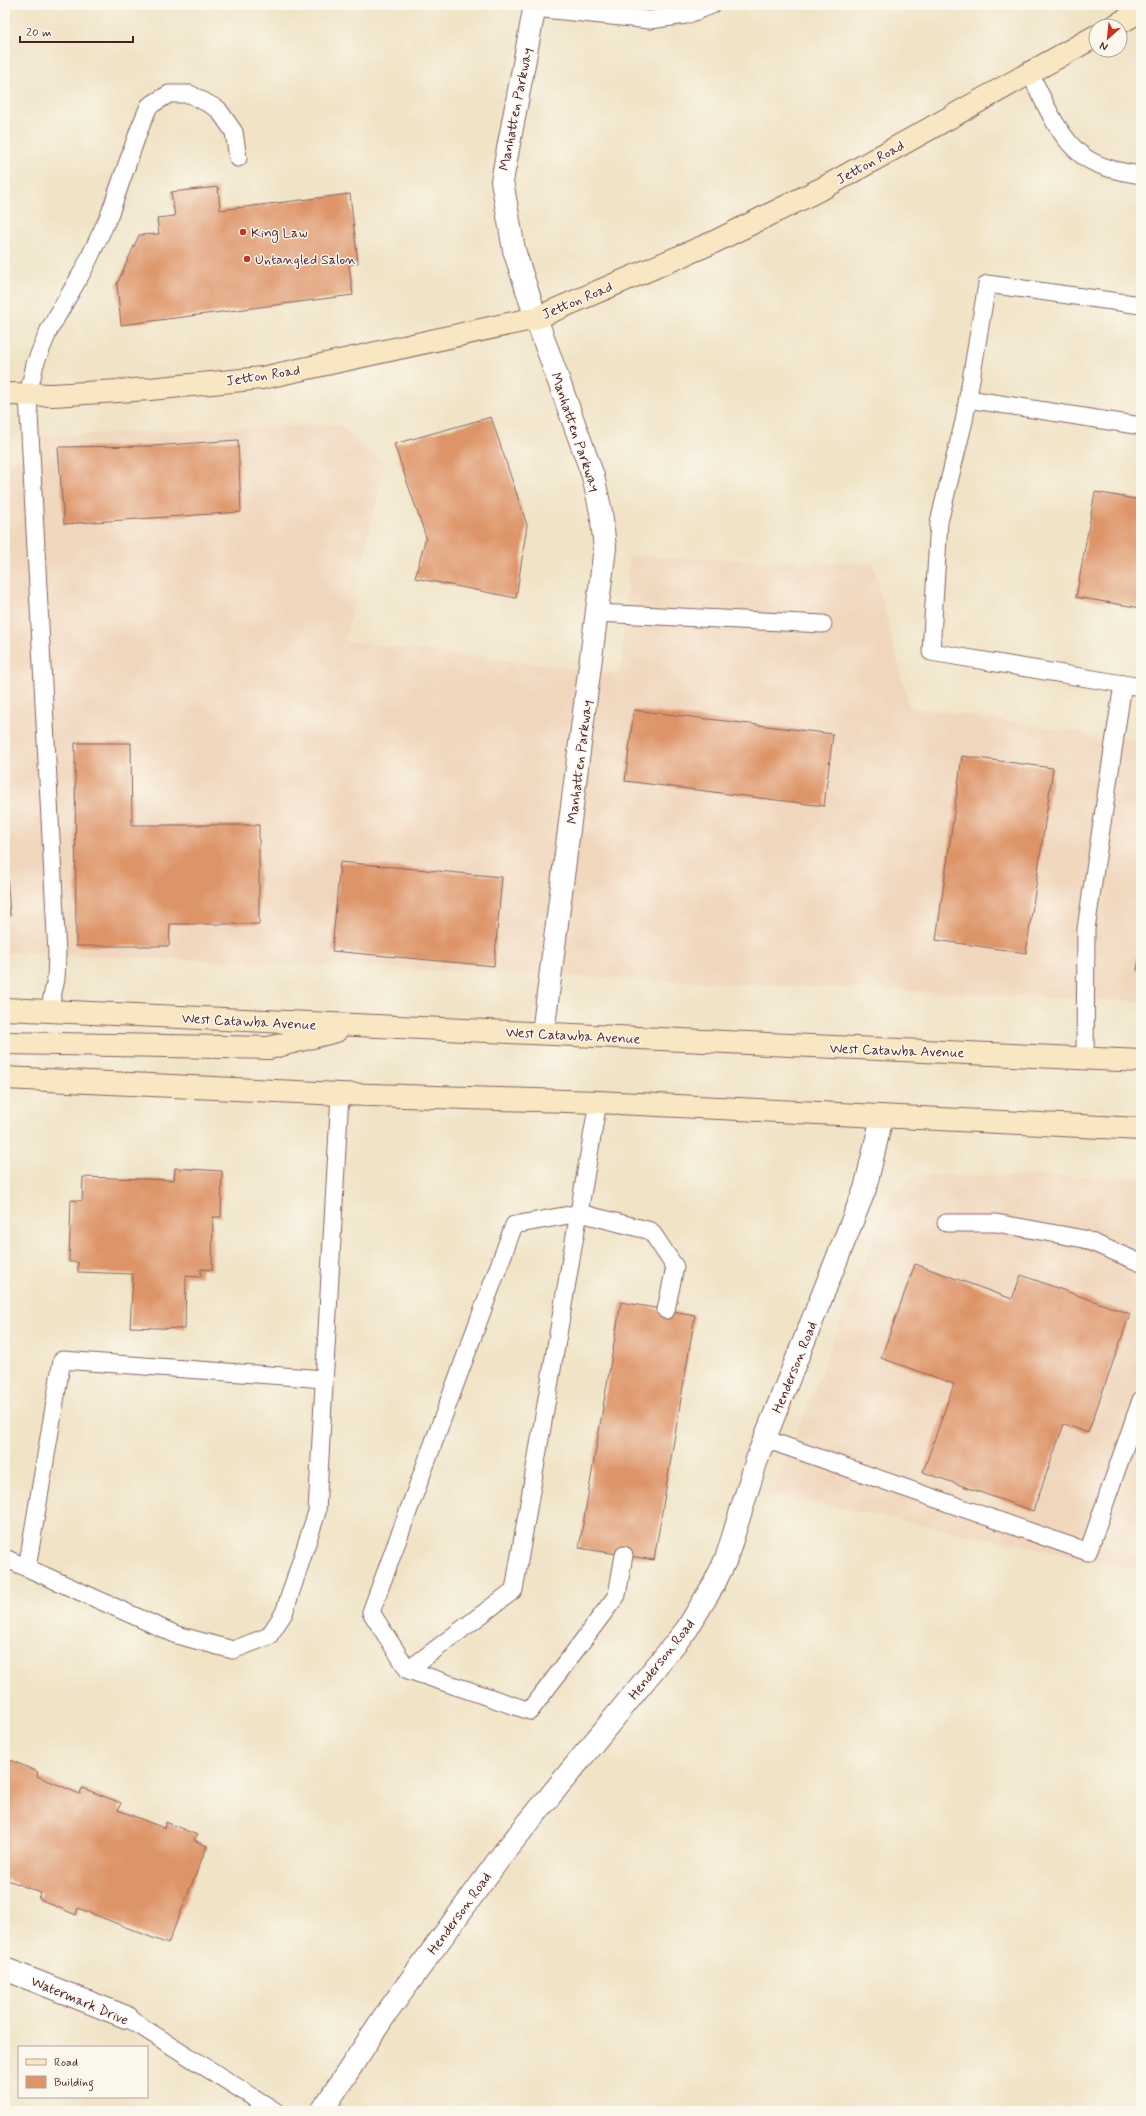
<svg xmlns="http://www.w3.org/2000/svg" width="1146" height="2116" viewBox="0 0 1146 2116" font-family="Mynerve,sans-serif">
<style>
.built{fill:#f0d6bc}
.building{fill:#de9469}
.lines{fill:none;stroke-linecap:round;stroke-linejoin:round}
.lane-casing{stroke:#846461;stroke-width:19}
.street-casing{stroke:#846461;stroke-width:24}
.secondary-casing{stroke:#846461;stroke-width:24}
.lane{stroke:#fff;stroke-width:17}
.street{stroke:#fff;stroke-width:22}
.secondary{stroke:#f9e7c3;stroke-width:22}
.poi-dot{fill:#c8321e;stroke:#fbf7ec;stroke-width:1.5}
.labels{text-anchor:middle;stroke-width:3;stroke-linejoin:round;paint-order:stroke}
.street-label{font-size:14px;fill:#4a1f2b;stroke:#fbf7ec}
.poi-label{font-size:14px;fill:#4a1f2b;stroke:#fbf7ec;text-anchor:start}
</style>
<rect width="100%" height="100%" fill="#fbf7ec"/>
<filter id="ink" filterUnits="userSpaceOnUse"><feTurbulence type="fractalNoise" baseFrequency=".025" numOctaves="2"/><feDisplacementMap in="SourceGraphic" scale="8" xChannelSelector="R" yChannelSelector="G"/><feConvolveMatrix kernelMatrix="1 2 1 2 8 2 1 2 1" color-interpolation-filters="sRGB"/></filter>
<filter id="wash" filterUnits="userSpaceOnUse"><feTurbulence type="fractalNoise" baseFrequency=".012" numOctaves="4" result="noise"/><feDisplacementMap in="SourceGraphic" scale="16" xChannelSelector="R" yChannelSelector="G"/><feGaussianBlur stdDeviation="0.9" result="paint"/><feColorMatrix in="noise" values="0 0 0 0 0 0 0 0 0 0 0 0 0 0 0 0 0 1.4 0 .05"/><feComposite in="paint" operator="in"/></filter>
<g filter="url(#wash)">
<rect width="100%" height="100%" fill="#f0e3c6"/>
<!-- built -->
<g class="built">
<path d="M338,424L385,462L345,641L620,674L629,556L873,564L909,706L1141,742V1001L5,952V470L46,436Z"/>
<path d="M913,1175L1141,1177V1570L772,1494L889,1202Z"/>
</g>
<g id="blocks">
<!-- building -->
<g class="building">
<path d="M218,187L220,210L350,194L358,263L349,265L353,295L121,325L117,284L139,235L159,234L157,218L175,216L171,192Z"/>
<path d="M491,417L527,525L516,598L415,578L426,537L394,444Z"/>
<path d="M238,440L241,512L64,524L58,447L152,446Z"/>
<path d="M1095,492L1141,500V608L1076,597Z"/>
<path d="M634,710L833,734L824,806L625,781Z"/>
<path d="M75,743H131L132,825H259V924H170L169,946H76Z"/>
<path d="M962,756L1053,768L1026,953L936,940Z"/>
<path d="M5,845L10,916H5Z"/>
<path d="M340,862L502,877L494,966L332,951Z"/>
<path d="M1140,952H1141V971L1137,970Z"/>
<path d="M175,1168L222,1171L221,1217H213L212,1270L201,1269V1277L186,1276L185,1329L130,1327L133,1274L78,1272V1262H69L71,1200L82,1201L83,1177L174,1180Z"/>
<path d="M915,1264L1012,1299L1021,1275L1130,1314L1088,1433L1064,1424L1033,1511L923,1472L954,1384L881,1358Z"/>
<path d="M621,1302L695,1315L654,1560L579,1548Z"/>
<path d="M8,1759L38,1772L37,1776L80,1794L82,1788L121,1803L118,1810L164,1828L166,1822L197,1835L194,1840L207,1846L168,1944L78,1908L76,1915L39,1899L41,1893L5,1879V1764Z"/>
</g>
</g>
</g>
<g filter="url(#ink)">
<use href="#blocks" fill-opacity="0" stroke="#846461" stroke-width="1"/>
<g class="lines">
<defs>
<g id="lane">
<path d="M534,8L650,20L686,15L712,5"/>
<path d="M1030,73C1044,101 1058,137 1083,156C1099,168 1122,172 1141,175"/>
<path d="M968,399L1141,426"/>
<path d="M597,613L823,624"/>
<path d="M1123,684L1141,687"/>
<path d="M49,1011L56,979L57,954L28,395L35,364L49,330L84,269L109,216L139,130L149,106L169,94H190L218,109L234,132L238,158"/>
<path d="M1085,1058L1086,929L1123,684L931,652L939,522L964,421L987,284L1141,305"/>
<path d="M598,1102L514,1590L408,1670L530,1711L617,1595L624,1555"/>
<path d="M946,1223H996L1084,1239L1141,1263"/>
<path d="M765,1439L1088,1552L1141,1400"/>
<path d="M5,1558L177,1635L233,1650L269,1636L284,1613L317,1512L340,1094"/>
<path d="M27,1568L62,1360L324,1379"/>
<path d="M408,1670L371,1612L514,1225L580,1213L651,1231L675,1267L666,1310"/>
<path d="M126,2017L275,2111"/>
</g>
<g id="street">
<path d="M535,5L502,181L514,250L536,318L593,476L601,512L605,548L543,1033"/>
<path d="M5,1969L126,2017"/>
<path d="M322,2111L383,2018L505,1851L687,1629L714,1584L726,1559L759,1453L865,1189L882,1117"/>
</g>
<g id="secondary">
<path d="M1114,26L1141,11"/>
<path d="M5,394L53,395L150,389L262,378L536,318L714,242L825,187L1096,36"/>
<path d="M5,1009L1141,1061"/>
<path d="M5,1043L269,1048L336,1031"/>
<path d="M5,1078L340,1094L598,1102L1141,1129"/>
</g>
</defs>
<!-- lane casing -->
<use href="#lane" class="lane-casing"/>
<!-- street casing -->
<use href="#street" class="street-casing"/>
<!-- secondary casing -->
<use href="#secondary" class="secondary-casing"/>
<!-- lane -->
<use href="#lane" class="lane"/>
<!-- street -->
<use href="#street" class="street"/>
<!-- secondary -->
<use href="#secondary" class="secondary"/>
</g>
</g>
<!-- markers -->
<g class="poi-dot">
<circle cx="243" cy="232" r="4"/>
<circle cx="247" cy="259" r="4"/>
</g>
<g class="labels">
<!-- street labels -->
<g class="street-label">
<text transform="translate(515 109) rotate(-79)" y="5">Manhatten Parkway</text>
<text transform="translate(870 162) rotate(-29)" y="5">Jetton Road</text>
<text transform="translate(577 300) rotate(-23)" y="5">Jetton Road</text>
<text transform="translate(263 375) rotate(-9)" y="5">Jetton Road</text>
<text transform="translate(576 432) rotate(71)" y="5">Manhatten Parkway</text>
<text transform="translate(579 762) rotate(-83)" y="5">Manhatten Parkway</text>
<text transform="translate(249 1021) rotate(3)" y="5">West Catawba Avenue</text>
<text transform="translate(573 1035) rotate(3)" y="5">West Catawba Avenue</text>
<text transform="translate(897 1050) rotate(2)" y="5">West Catawba Avenue</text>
<text transform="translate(794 1367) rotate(-68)" y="5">Henderson Road</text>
<text transform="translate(661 1659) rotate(-52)" y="5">Henderson Road</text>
<text transform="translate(459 1913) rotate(-54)" y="5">Henderson Road</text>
<text transform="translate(80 2000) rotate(23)" y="5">Watermark Drive</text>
</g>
<!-- poi labels -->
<g class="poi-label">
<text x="251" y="237">King Law</text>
<text x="255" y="264">Untangled Salon</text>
</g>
</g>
<!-- margin -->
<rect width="1146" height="2116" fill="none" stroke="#fbf7ec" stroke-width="20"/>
<!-- legend -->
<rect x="18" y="2046" width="130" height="52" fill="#fbf7ec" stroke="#b4a19f"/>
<rect x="26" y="2059" width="20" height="6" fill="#f9e7c3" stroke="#b4a19f"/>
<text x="54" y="2066" font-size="12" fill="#4a1f2b">Road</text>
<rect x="26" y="2076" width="20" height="12" fill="#de9469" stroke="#b4a19f"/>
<text x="54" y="2086" font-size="12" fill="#4a1f2b">Building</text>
<!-- north arrow -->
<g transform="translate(1108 38) rotate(207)"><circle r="19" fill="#fbf7ec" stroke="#b4a19f"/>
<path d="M0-3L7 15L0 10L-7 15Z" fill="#c8321e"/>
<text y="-6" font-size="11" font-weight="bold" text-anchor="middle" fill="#4a1f2b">N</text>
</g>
<!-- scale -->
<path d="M20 36v6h113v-6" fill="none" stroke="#4a1f2b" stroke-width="2"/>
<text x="26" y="36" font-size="12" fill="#4a1f2b" stroke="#fbf7ec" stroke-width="3" paint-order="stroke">20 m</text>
</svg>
